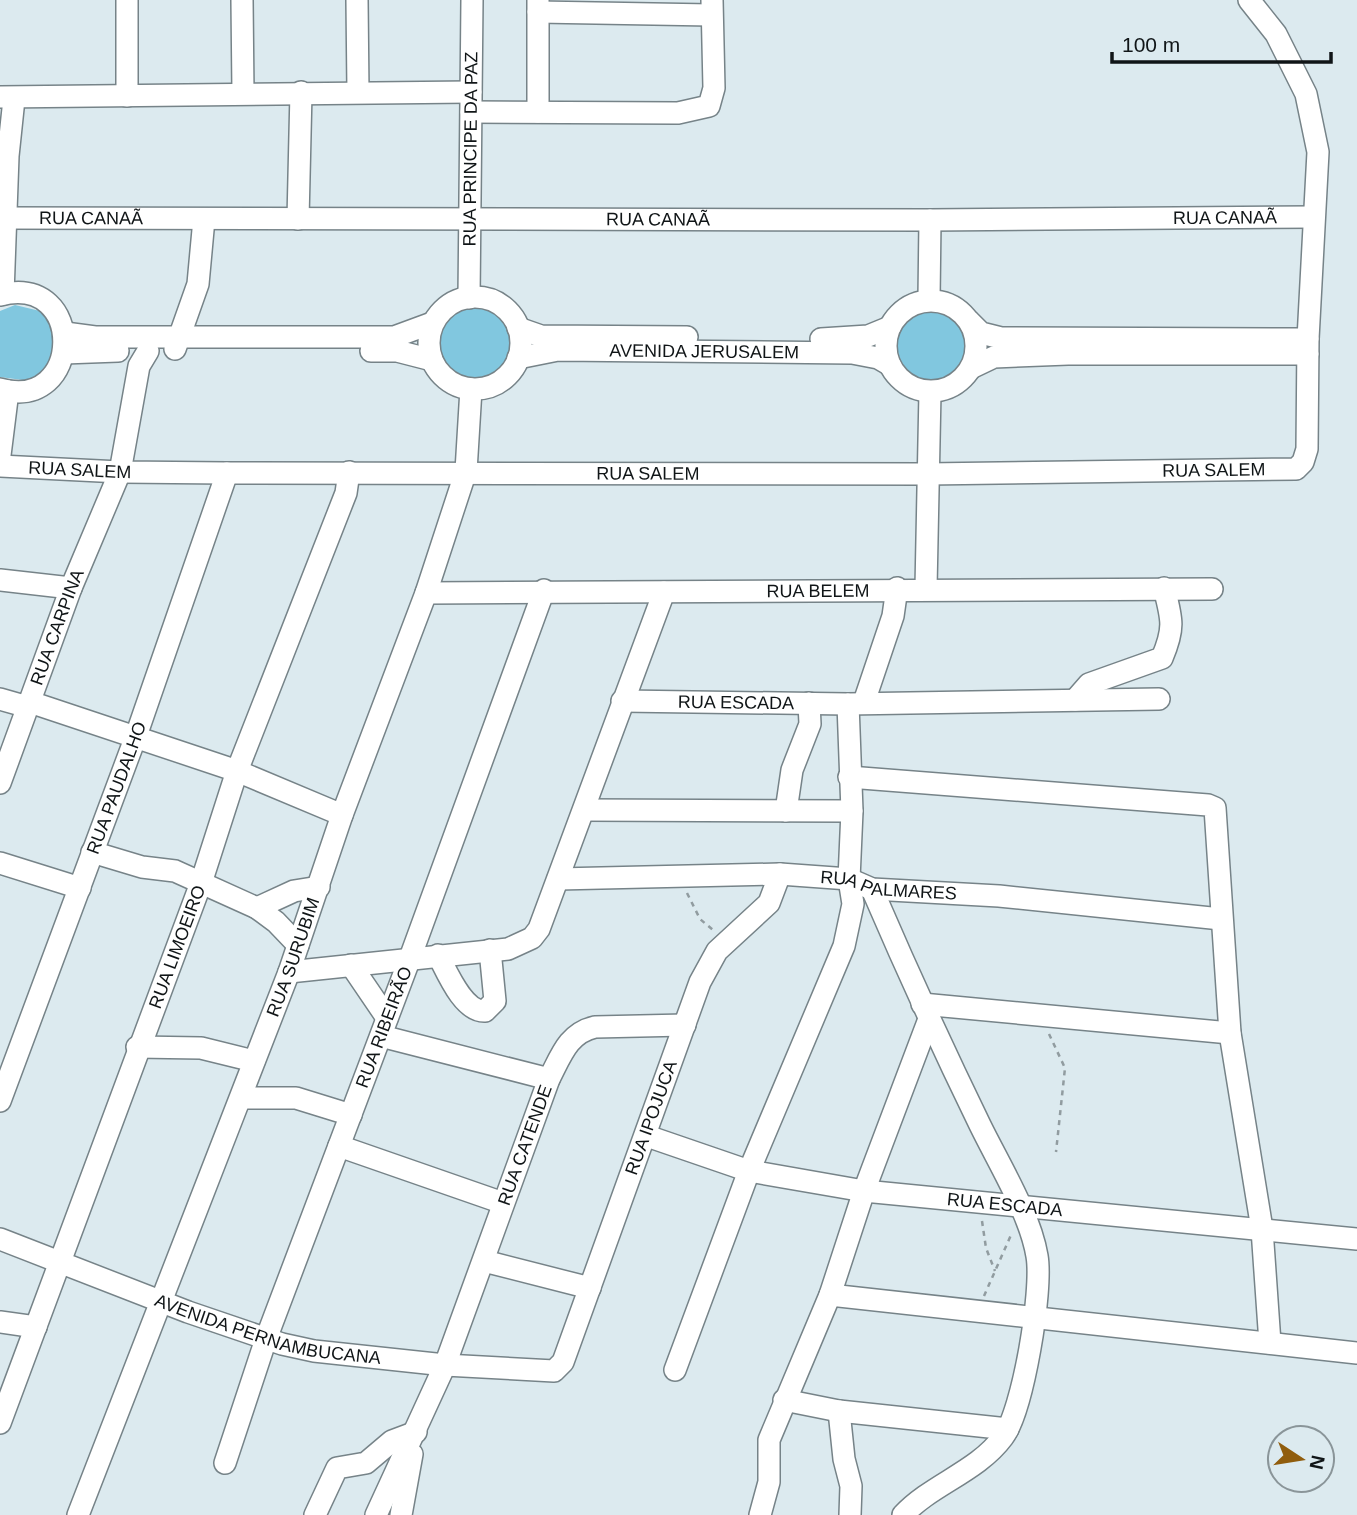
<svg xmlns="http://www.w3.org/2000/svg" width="1357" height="1515" viewBox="0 0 1357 1515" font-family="Arial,sans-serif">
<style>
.green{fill:#81c7df}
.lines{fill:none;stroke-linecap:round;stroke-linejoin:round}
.minor-casing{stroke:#768388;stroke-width:24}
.path{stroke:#919ca0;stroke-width:2.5;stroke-dasharray:5 5;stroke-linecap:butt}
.minor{stroke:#fff;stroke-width:21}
.labels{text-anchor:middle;stroke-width:5;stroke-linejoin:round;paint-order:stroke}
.street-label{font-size:18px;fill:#101517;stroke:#dceaef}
</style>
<rect width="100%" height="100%" fill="#dceaef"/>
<!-- green -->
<g class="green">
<circle cx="477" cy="341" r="38"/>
<path d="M15,305L40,311L56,331L50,367L30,381L0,377V311Z"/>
<circle cx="935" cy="344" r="38"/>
</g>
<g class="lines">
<defs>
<g id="minor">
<path d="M242,0L243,93"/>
<path d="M357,0L358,92"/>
<path d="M538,12L711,15"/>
<path d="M127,96V0"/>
<path d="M0,97L471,92"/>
<path d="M471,112L678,113L709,106L714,88L712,0"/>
<path d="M538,112V0"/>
<path id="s1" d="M0,218L930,220L1314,217"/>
<path d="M298,219L301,92"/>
<path d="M3,294L8,156L14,99"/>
<path d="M0,295C87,273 83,413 0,389"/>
<circle cx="475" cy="343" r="46"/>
<path id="s2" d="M469,298L472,0"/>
<path d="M929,299L930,220"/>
<circle cx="931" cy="346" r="45"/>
<path d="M969,321L981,333L1001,338L1308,339"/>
<path d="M518,328L541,336L687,337"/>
<path d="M65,333L95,337H394L432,323"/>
<path d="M821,339L868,336L890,327"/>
<path d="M175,349L198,284L204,219"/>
<path d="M371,351H397L432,360"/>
<path d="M64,353L118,351"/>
<path id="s3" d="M518,358L558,350L852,353L878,358L890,365"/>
<path d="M971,368L994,357L1068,354H1308"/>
<path d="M0,455L8,391"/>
<path id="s4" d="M0,466L120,472L227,473L927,474L1296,469L1303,462L1307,449L1308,339L1318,152L1306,94L1276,34L1249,0"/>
<path d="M0,580L71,588"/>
<path d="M926,588L930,392"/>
<path id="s5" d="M426,593L1212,589"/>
<path d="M0,699L28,707"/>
<path d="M1075,700L1089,684L1162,658C1175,628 1172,619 1164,588"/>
<path id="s6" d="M622,701L848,704L1159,699"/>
<path d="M30,702L237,771L342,815"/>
<path d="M864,702L893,616L897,588"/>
<path d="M849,777L1208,805L1215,808L1230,1033L1262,1229L1270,1343"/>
<path id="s7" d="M0,783L71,588L120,472L139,366L148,351"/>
<path d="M584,810L852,811"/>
<path d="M786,811L792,770L810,724L809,703"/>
<path d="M92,852L142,867L175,871L257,908L276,922L298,945"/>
<path d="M0,863L80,888"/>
<path id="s8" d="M558,879L780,874L849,879L872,889L999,896L1221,919"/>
<path d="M872,889C906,968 942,1047 980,1125C999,1164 1030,1214 1037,1256C1043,1290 1023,1411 1003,1437C977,1472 932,1484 903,1515"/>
<path d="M257,908L294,891L319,887"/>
<path d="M438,955C447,972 463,1012 485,1011L495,1001L490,950"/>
<path d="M351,965L387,1018"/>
<path d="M289,972L508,949L532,938L539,929L664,592"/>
<path d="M922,1004L1230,1033"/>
<path d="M381,1036L549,1079"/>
<path d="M137,1047L201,1048L254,1061"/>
<path d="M241,1098H296L351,1115"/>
<path id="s9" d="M0,1101L136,736L227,473"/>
<path id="s10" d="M647,1136L749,1171L864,1191L1357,1239"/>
<path d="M339,1146L503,1203"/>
<path id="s11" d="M0,1239L188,1312L282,1344L314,1351L445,1365L554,1371L563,1362L700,982L717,951L769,903L780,874"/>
<path d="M484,1261L590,1288"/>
<path d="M830,1295L1357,1353"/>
<path d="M0,1322L36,1327"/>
<path d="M675,1370L749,1171L844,946L853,904L849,879L852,811L848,704"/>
<path d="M784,1400L839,1411L1008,1429"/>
<path d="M839,1411L844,1459L851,1486L850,1515"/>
<path id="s12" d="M0,1423L201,883L237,771L346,493L349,472"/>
<path id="s13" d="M225,1463L266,1339L410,958L544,590"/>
<path id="s14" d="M78,1515L289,972L342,815L426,593L466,471L471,389"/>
<path d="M315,1515L337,1468L366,1463L392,1441L416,1432"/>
<path id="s15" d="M376,1515L445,1365L549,1079C561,1056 568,1033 595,1027L685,1025"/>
<path d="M401,1515L412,1454"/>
<path d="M760,1515L769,1482V1440L830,1295L864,1191L929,1019"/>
</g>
</defs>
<!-- minor casing -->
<use href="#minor" class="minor-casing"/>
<!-- path -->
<g class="path">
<path d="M687,893L700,919L713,930"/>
<path d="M1049,1034L1065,1068L1056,1152"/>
<path d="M982,1221L986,1248L995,1271"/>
<path d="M984,1296L1011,1235"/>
</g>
<!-- minor -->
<use href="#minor" class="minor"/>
</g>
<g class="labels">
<!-- street labels -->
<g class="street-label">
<text dy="6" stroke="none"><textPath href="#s2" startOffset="149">RUA PRINCIPE DA PAZ</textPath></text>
<text dy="6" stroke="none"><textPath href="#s1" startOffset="91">RUA CANAÃ</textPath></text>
<text dy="6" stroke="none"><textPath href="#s1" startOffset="1225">RUA CANAÃ</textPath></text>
<text dy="6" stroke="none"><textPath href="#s1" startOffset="658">RUA CANAÃ</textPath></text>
<text dy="6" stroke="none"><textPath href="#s3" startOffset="187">AVENIDA JERUSALEM</textPath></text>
<text dy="6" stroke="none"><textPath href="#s4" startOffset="80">RUA SALEM</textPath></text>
<text dy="6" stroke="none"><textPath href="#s4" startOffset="648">RUA SALEM</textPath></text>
<text dy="6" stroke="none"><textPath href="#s4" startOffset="1214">RUA SALEM</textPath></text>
<text dy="6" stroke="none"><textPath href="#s5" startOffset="392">RUA BELEM</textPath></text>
<text dy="6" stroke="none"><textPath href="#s7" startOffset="166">RUA CARPINA</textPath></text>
<text dy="6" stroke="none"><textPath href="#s6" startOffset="114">RUA ESCADA</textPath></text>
<text dy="6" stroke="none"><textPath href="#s9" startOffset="334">RUA PAUDALHO</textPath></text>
<text dy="6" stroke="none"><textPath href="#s8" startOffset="332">RUA PALMARES</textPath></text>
<text dy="6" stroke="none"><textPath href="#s12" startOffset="508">RUA LIMOEIRO</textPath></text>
<text dy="6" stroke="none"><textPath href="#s14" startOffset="598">RUA SURUBIM</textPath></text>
<text dy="6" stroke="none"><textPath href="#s13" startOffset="464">RUA RIBEIRÃO</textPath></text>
<text dy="6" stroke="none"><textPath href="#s11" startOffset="847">RUA IPOJUCA</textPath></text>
<text dy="6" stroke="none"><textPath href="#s15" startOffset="399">RUA CATENDE</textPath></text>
<text dy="6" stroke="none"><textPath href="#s10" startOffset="366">RUA ESCADA</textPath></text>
<text dy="6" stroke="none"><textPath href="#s11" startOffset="284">AVENIDA PERNAMBUCANA</textPath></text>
</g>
</g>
<!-- north arrow -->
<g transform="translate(1301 1459) rotate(102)"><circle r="33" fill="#dceaef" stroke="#8a9599" stroke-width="2"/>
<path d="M0-5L12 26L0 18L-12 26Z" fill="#905d0d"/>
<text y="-10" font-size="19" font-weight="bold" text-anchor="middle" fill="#101517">N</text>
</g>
<!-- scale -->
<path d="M1112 52v10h219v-10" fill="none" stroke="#101517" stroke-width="3.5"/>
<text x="1122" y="52" font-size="21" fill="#101517" stroke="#dceaef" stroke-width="5" paint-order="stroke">100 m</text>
</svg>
